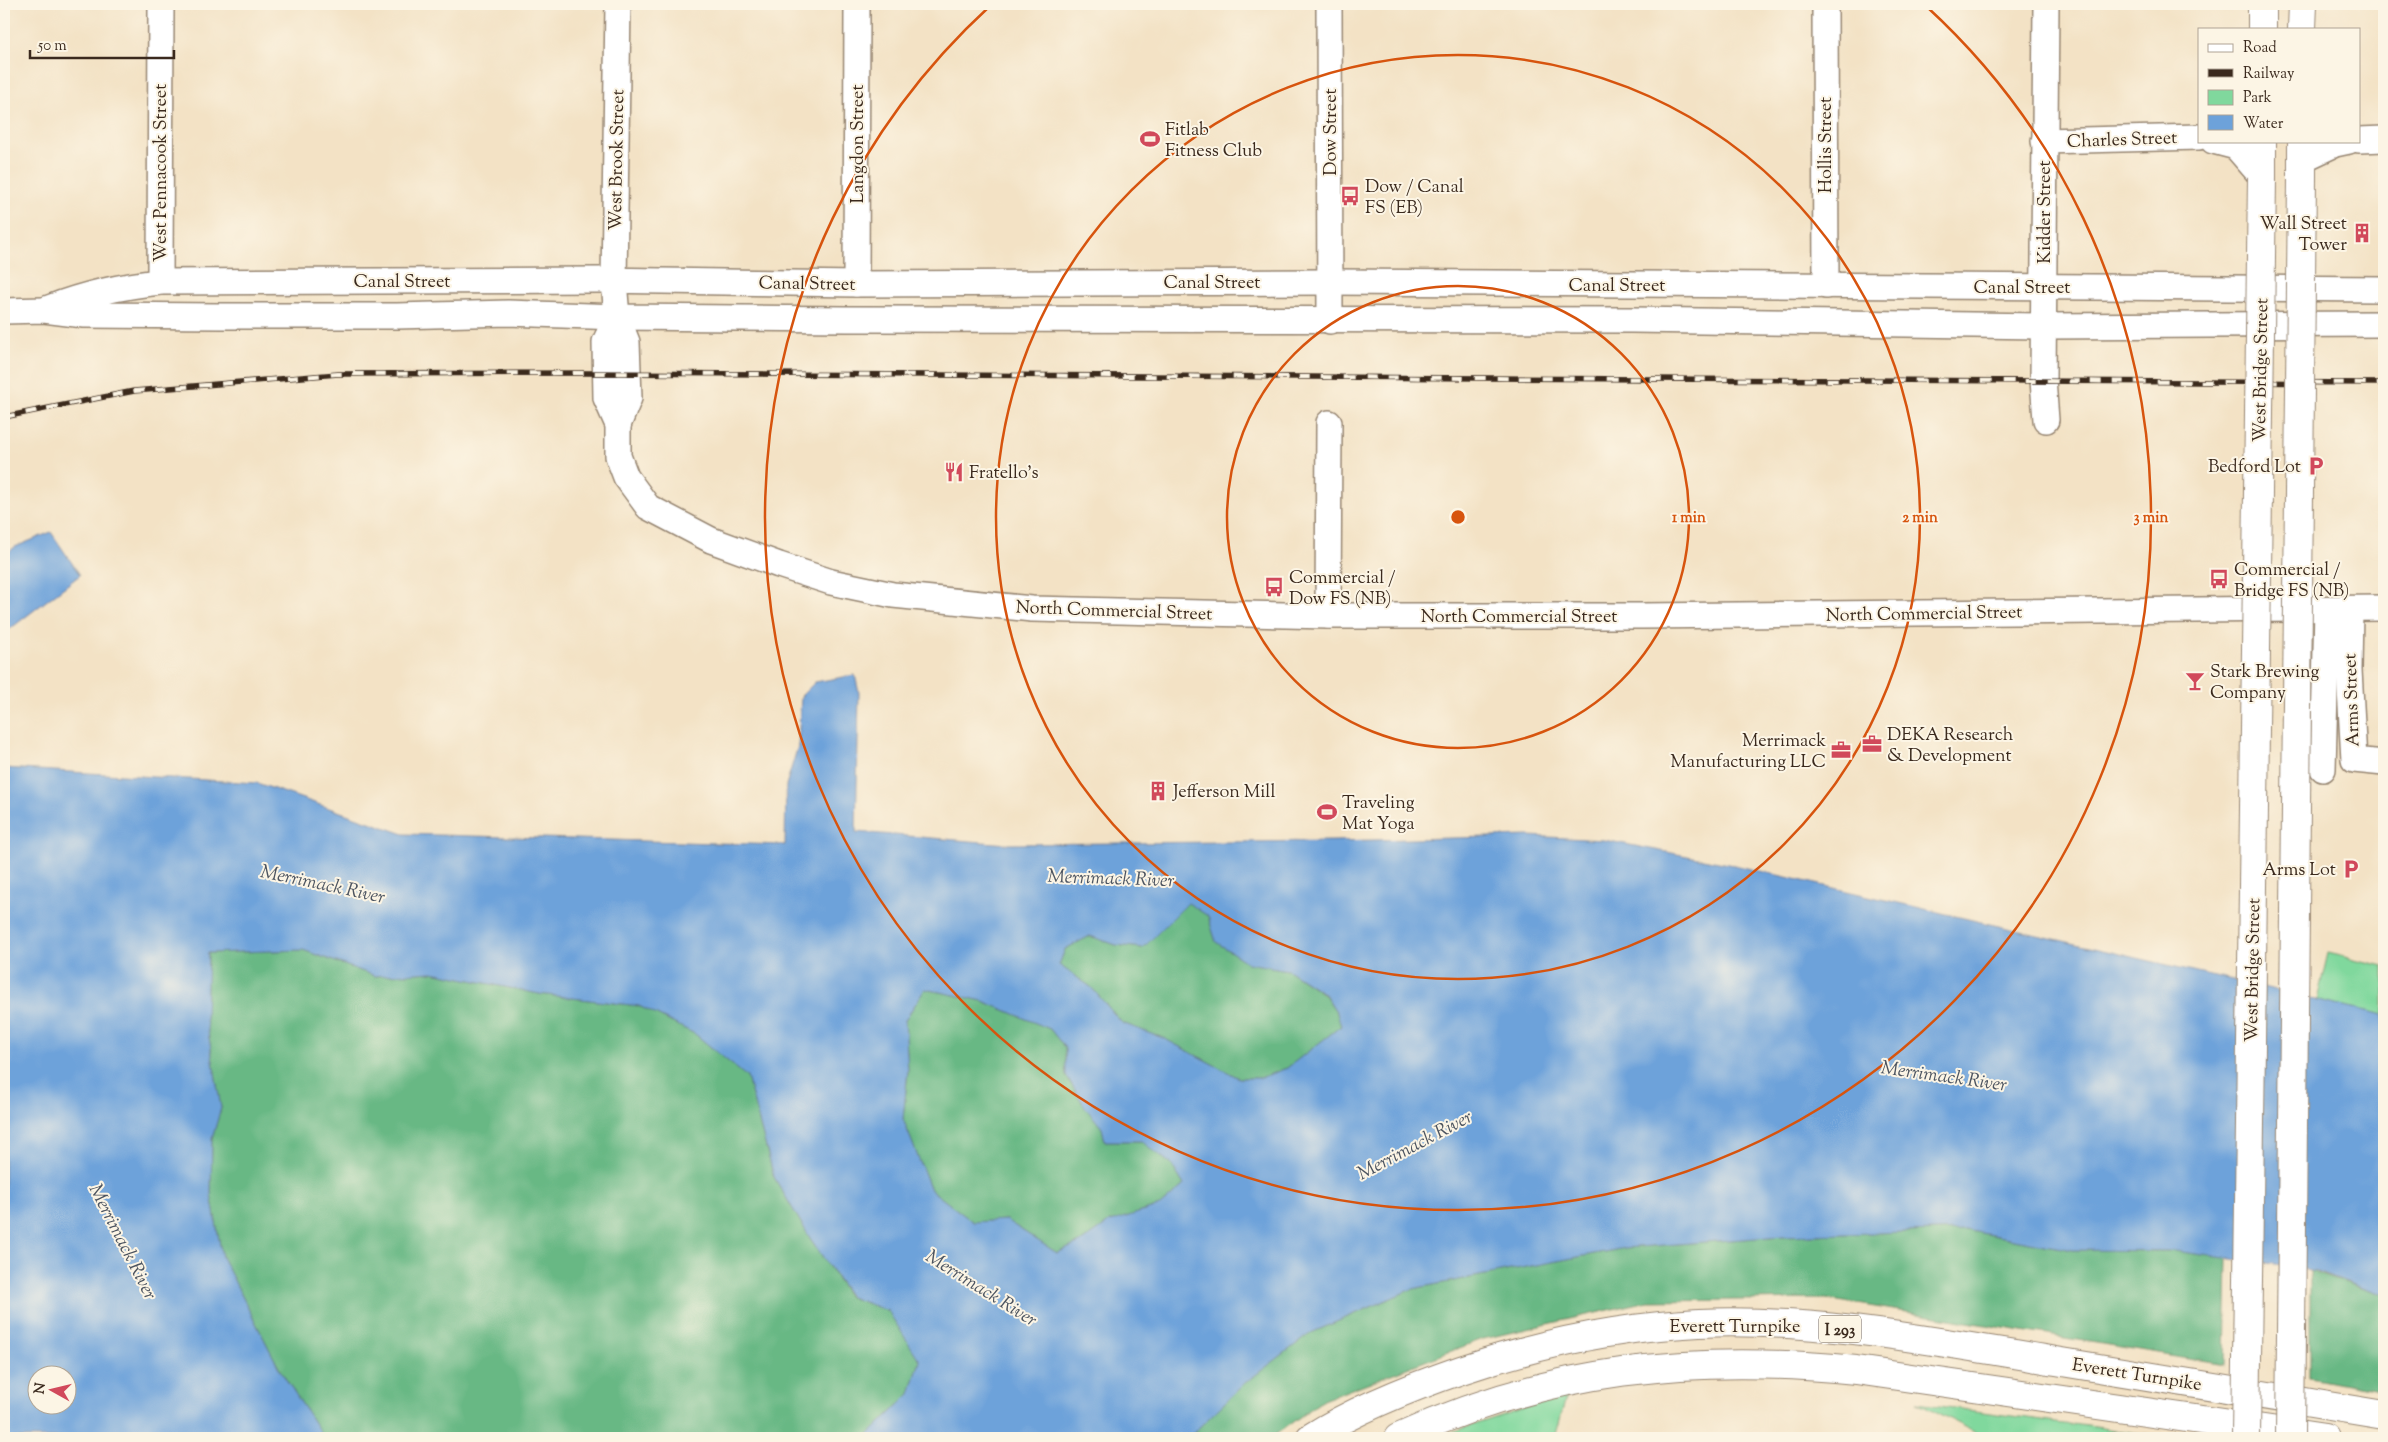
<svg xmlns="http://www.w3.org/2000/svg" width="2388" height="1442" viewBox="0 0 2388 1442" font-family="'Sorts Mill Goudy',serif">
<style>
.green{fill:#80d89d;stroke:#5e815e}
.forest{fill:#68b884;stroke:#527151}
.water{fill:#6da2da;stroke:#54667c;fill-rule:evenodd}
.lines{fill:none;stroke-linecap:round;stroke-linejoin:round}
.minor-casing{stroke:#978672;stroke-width:28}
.major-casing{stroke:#978672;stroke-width:30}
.highway-casing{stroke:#978672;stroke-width:30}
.minor{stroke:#fff;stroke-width:25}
.major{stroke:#fff;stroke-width:28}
.highway{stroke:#fff;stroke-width:28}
.rail-casing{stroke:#3b2a1e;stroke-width:5.5}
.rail{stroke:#fcf5e5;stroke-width:4;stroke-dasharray:11;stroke-linecap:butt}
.major-bridge-casing{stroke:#978672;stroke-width:30;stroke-linecap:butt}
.major-bridge{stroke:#fff;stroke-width:28}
.ring{fill:none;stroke:#d7540e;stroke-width:2.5}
.labels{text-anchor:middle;stroke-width:4;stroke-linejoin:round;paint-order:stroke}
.shield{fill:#fcf5e5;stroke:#75675a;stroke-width:1}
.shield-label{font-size:16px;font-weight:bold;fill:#3b2a1e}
.poi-label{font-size:18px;fill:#3b2a1e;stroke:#fcf5e5;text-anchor:start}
.street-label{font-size:18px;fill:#3b2a1e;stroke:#fcf5e5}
.water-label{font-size:19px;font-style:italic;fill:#4c5460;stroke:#fcf5e5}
.centre{fill:#d7540e;stroke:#fcf5e5;stroke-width:2.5}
.ring-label{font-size:15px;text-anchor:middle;font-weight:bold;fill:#d7540e;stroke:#fcf5e5;stroke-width:4;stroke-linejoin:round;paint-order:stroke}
</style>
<rect width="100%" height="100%" fill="#fcf5e5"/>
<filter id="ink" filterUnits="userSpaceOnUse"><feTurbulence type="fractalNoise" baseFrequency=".02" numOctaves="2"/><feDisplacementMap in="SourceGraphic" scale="10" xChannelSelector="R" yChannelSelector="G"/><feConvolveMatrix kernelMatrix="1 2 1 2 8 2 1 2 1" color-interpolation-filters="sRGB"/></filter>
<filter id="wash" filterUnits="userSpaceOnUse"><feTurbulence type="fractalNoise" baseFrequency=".0096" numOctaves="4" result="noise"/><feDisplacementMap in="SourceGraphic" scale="20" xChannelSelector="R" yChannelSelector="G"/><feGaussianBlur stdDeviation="1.12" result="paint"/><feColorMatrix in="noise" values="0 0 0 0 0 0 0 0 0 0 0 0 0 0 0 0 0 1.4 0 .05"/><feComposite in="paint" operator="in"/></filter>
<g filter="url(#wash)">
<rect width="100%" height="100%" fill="#f3e2c5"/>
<!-- green -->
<g class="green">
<path d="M2328,953L2384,966V1015L2317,1000Z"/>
<path d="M1567,1394L1555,1438H1437L1443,1435Z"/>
<path d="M1917,1403L2175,1438H1986Z"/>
</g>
<!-- forest -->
<g class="forest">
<path d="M1188,903L1208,916L1216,942L1248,963L1288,970L1325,995L1337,1013L1341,1026L1287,1068L1260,1078H1239L1163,1038L1122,1023L1091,987L1059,965L1065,949L1090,936L1116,945L1143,948Z"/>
<path d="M303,950L375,976L432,972L539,994L639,1006L695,1034L747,1077L774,1177L810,1238L849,1297L888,1310L920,1361L910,1394L865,1438H324L280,1370L222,1257L211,1194L212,1139L221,1108L206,1020L208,953Z"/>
<path d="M925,989L983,1001L1050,1029L1065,1048L1066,1076L1085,1107L1102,1128L1105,1141H1141L1171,1164L1184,1185L1160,1206L1110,1222L1080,1243L1057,1253L1006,1220L973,1222L931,1190L903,1119L908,1070L905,1020Z"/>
<path d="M1965,1230L2072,1250L2174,1251L2227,1258L2225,1364L1826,1299L1648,1301L1483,1339L1323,1400L1271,1438H1188L1245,1383L1311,1333L1412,1289L1625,1248L1783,1236Z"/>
<path d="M2310,1270L2384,1296V1392L2310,1378Z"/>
</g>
<!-- water -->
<g class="water">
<path d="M51,532L80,575L6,632L4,654V555L15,547Z"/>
<path d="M855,675L859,693L856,832L1008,844L1333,841L1529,836L1604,840L1734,865L2384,1015V1296L2317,1271L2174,1251L2072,1250L1965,1230L1783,1236L1625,1248L1412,1289L1311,1333L1245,1383L1188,1438H865L910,1394L920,1361L888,1311L850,1297L810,1238L774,1177L747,1077L695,1034L639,1006L539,994L432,972L375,976L303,950L208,953L206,1020L221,1108L212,1139L211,1194L222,1257L280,1370L324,1438H4V768L257,783L404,834L785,845L786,785L798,746L801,696L815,682ZM1188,903L1208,916L1216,942L1248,963L1288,970L1325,994L1337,1013L1341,1026L1287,1068L1260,1078H1239L1163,1038L1122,1023L1091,987L1059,965L1065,949L1090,936L1116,945L1143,948ZM925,989L983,1001L1050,1029L1065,1048L1066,1075L1085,1107L1102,1128L1105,1141H1141L1171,1164L1184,1185L1160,1206L1110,1222L1080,1243L1057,1253L1006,1220L973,1222L931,1190L903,1119L908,1070L905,1020ZM38,1374H68V1404H38Z"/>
</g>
</g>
<g filter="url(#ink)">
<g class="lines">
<defs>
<g id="minor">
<path d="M1329,4L1330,321"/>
<path d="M1825,4L1826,286"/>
<path d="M2046,4L2043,380L2046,420"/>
<path d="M2359,140L2384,139"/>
<path d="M2044,141L2199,137"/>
<path d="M2213,141L2236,147L2262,177"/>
<path d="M2301,160L2335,144L2349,141"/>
<path d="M160,282L161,4"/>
<path d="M856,284L857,4"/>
<path d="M49,308C85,294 121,286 160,282L600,280L856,284L1331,282L2384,289"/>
<path d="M4,311L44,310L84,315L222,316H397L508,313L617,317L847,319L1632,320L2044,326L2384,324"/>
<path d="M617,317L605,342L606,398L618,425V456L626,477L648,507L711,540L779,565L831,582L893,595L1032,609L1328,616H1643L2384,608"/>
<path d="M618,425L629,398L627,342L617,317L614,281L618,4"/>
<path d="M2350,609L2349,670L2354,760L2384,763"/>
<path d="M1328,616L1329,423"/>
<path d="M2323,769L2327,609"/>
</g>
<g id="major">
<path d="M2262,29V4"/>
<path d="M2302,29L2303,4"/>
<path d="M2302,141V177"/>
<path d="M2262,177V141"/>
</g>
<g id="highway">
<path d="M1310,1438C1356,1409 1409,1388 1461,1370C1538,1344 1617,1327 1699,1323C1819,1318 1939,1342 2056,1361C2166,1379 2275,1397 2384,1415"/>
<path d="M1398,1438C1550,1368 1692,1354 1856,1370L2325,1438"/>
</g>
</defs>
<!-- minor casing -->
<use href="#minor" class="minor-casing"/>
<!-- major casing -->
<use href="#major" class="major-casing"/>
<!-- highway casing -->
<use href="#highway" class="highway-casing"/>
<!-- minor -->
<use href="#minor" class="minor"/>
<!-- major -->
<use href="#major" class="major"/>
<!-- highway -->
<use href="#highway" class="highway"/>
<defs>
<path id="rail" d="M4,417L134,391L338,374L586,373L2384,383"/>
</defs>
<!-- rail casing -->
<use href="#rail" class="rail-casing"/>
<!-- rail -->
<use href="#rail" class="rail"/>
<defs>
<g id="major-bridge">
<path d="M2246,1438L2262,177"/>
<path d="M2290,1438L2302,177"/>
</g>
</defs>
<!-- major-bridge casing -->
<use href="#major-bridge" class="major-bridge-casing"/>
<!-- major-bridge -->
<use href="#major-bridge" class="major-bridge"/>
</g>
</g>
<!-- distance rings -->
<g class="ring">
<circle cx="1458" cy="517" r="231"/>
<circle cx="1458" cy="517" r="462"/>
<path d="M1926 6A693 693 0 1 1 990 6"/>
</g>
<!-- icons -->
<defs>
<symbol id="stadium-bare" viewBox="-9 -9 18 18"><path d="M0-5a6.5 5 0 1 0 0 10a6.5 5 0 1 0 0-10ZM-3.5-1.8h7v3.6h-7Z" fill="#d1495b" stroke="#fcf5e5" stroke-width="2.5" paint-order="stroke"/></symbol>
<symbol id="bus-bare" viewBox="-9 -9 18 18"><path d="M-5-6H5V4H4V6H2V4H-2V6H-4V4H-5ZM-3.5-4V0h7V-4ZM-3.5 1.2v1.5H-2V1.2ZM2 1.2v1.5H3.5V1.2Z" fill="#d1495b" stroke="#fcf5e5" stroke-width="2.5" paint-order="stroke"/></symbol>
<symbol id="building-bare" viewBox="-9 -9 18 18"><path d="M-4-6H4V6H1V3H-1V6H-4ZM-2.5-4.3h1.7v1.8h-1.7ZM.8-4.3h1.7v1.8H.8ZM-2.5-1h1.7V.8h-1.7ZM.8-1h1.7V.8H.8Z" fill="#d1495b" stroke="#fcf5e5" stroke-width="2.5" paint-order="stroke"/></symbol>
<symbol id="parking-bare" viewBox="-9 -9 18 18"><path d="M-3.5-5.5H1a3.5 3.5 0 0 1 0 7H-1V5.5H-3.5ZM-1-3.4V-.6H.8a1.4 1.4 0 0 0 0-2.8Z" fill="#d1495b" stroke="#fcf5e5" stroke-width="2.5" paint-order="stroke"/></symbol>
<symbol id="restaurant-bare" viewBox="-9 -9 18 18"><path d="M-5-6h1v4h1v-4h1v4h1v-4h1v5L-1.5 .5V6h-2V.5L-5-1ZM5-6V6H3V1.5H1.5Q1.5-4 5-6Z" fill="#d1495b" stroke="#fcf5e5" stroke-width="2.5" paint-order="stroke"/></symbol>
<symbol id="bar-bare" viewBox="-9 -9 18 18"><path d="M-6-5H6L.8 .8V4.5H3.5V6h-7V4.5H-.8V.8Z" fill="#d1495b" stroke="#fcf5e5" stroke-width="2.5" paint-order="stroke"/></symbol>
<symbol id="office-bare" viewBox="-9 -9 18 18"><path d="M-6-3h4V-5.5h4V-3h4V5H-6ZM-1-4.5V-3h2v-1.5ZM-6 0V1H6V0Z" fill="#d1495b" stroke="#fcf5e5" stroke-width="2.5" paint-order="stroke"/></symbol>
</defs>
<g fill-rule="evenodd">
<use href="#stadium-bare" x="1136" y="125" width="28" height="28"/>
<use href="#bus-bare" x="1336" y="182" width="28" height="28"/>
<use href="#building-bare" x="2348" y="219" width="28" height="28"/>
<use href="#parking-bare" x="2302" y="452" width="28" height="28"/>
<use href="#restaurant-bare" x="940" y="458" width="28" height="28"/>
<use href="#bus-bare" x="2205" y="565" width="28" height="28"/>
<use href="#bus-bare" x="1260" y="573" width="28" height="28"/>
<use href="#bar-bare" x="2181" y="667" width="28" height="28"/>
<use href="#office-bare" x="1858" y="730" width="28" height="28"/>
<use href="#office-bare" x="1827" y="736" width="28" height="28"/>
<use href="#building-bare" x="1144" y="777" width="28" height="28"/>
<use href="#stadium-bare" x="1313" y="798" width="28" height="28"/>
<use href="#parking-bare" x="2337" y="855" width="28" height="28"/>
</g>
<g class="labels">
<!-- shield labels -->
<rect class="shield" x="1819" y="1315.5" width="42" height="27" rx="4"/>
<g class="shield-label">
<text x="1840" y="1335">I 293</text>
</g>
<!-- poi labels -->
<g class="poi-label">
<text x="1165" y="135">Fitlab<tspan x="1165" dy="21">Fitness Club</tspan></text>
<text x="1365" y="192">Dow / Canal<tspan x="1365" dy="21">FS (EB)</tspan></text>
<text x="2347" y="229" text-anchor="end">Wall Street<tspan x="2347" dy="21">Tower</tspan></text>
<text x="2301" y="472" text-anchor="end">Bedford Lot</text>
<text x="969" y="478">Fratello's</text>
<text x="2234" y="575">Commercial /<tspan x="2234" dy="21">Bridge FS (NB)</tspan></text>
<text x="1289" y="583">Commercial /<tspan x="1289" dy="21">Dow FS (NB)</tspan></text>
<text x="2210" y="677">Stark Brewing<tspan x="2210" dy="21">Company</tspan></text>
<text x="1887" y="740">DEKA Research<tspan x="1887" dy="21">&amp; Development</tspan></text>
<text x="1826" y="746" text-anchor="end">Merrimack<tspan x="1826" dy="21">Manufacturing LLC</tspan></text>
<text x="1173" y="797">Jefferson Mill</text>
<text x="1342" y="808">Traveling<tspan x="1342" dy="21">Mat Yoga</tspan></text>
<text x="2336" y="875" text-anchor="end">Arms Lot</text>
</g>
<!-- street labels -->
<g class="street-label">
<text transform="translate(1330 132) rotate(-90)" y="6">Dow Street</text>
<text transform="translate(2122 139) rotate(-2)" y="6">Charles Street</text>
<text transform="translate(857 144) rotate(-90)" y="6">Langdon Street</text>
<text transform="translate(1825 145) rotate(-90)" y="6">Hollis Street</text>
<text transform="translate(616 160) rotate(-89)" y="6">West Brook Street</text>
<text transform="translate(160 173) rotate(-90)" y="6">West Pennacook Street</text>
<text transform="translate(2044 212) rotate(-90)" y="6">Kidder Street</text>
<text x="402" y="287">Canal Street</text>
<text x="1212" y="288">Canal Street</text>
<text transform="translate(807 283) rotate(1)" y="6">Canal Street</text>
<text x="1617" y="291">Canal Street</text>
<text x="2022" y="293">Canal Street</text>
<text transform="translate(2260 370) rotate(-89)" y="6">West Bridge Street</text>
<text transform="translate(1114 610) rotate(2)" y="6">North Commercial Street</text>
<text transform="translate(1924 613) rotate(-1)" y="6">North Commercial Street</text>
<text x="1519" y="622">North Commercial Street</text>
<text transform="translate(2351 700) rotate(-92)" y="6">Arms Street</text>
<text transform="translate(2252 970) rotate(-89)" y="6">West Bridge Street</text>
<text x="1735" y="1332">Everett Turnpike</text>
<text transform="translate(2137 1374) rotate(9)" y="6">Everett Turnpike</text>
</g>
<!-- water labels -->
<g class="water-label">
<text transform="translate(1111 877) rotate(2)" y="7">Merrimack River</text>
<text transform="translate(323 883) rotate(12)" y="7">Merrimack River</text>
<text transform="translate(1944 1075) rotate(8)" y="7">Merrimack River</text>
<text transform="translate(1414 1144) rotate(-28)" y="7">Merrimack River</text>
<text transform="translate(124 1241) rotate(63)" y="7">Merrimack River</text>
<text transform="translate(982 1287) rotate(32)" y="7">Merrimack River</text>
</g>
</g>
<circle cx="1458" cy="517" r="8" class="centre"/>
<g class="ring-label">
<text x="1689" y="522">1 min</text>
<text x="1920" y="522">2 min</text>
<text x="2151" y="522">3 min</text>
</g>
<!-- margin -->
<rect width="2388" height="1442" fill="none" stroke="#fcf5e5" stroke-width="20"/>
<!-- legend -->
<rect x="2198" y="28" width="162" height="115" fill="#fcf5e5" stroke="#afa495"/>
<rect x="2208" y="44" width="25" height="8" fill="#ffffff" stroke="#afa495"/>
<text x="2243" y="52" font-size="15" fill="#3b2a1e">Road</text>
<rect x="2208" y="69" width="25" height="8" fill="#3b2a1e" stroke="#afa495"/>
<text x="2243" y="78" font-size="15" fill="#3b2a1e">Railway</text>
<rect x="2208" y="90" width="25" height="15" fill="#80d89d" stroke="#afa495"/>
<text x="2243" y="102" font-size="15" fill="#3b2a1e">Park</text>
<rect x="2208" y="115" width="25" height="15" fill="#6da2da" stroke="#afa495"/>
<text x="2243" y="128" font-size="15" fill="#3b2a1e">Water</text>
<!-- north arrow -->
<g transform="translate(52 1390) rotate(278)"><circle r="24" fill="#fcf5e5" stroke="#afa495"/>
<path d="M0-4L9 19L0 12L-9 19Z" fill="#d1495b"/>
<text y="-8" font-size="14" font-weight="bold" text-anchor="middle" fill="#3b2a1e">N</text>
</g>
<!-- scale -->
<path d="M30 50v8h144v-8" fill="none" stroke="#3b2a1e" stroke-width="2.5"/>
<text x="38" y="50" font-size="15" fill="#3b2a1e" stroke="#fcf5e5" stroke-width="4" paint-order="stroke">50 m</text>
</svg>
